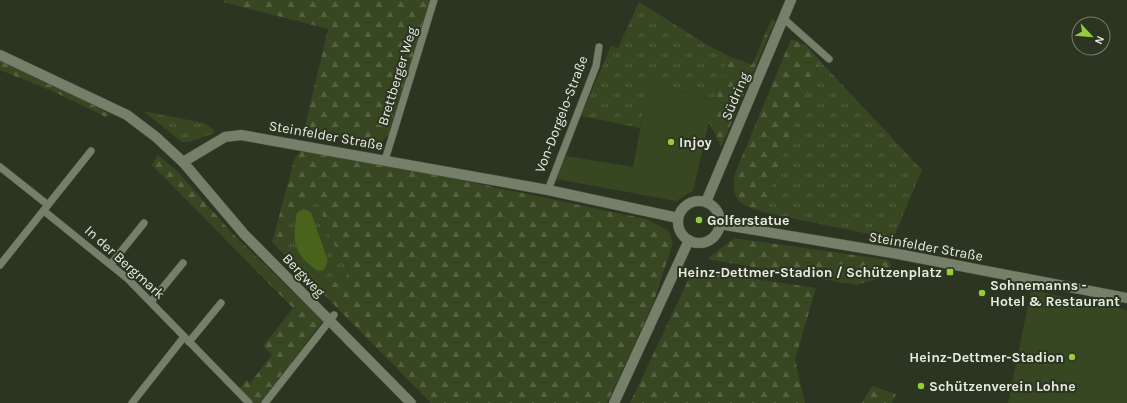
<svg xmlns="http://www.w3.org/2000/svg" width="1127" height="403" viewBox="0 0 1127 403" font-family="Karla,sans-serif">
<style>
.grass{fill:url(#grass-tufts);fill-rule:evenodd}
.forest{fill:url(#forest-firs);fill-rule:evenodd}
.park{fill:#374721}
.water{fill:#49641a}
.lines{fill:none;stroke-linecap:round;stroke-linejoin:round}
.street-casing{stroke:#4b5242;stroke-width:8}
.secondary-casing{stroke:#4b5242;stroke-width:11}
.street{stroke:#757f6a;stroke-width:7}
.secondary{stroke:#757f6a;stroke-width:10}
.poi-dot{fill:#96cc39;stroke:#2c3422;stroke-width:1.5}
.labels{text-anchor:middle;stroke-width:4;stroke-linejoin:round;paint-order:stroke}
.street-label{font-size:14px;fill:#e7ece1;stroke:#2c3422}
.poi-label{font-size:14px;font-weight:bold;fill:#e7ece1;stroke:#2c3422;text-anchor:start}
</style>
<defs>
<pattern id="grass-tufts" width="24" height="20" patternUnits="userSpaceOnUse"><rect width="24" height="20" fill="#374721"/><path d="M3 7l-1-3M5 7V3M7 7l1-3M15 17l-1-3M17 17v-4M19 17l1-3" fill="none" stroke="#546241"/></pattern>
<pattern id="forest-firs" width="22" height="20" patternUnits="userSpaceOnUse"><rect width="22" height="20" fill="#374721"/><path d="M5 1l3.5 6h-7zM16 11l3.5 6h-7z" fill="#546241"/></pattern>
</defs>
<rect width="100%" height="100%" fill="#2c3422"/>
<!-- grass -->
<g class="grass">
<path d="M639,2L709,46L729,56L714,100L650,83L640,128L581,116L611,46L618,48Z"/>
<path d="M820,61L922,170L893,239L762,212Z"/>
<path d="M143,111L204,123L212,128L215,133L189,142H182Z"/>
<path d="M312,197L321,207L325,226L332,241L348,266L347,275L342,281L327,283C307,268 275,250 291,220C296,210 301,203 312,197ZM311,212L328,261L318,271Z"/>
</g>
<!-- forest -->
<g class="forest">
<path d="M224,0H430L389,134L377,146L304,130L328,29L223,2Z"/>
<path d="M772,18L775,21L721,147L709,122L714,100L729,56L752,65Z"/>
<path d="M791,39L806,45L820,61L762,212C739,203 732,202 734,176Z"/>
<path d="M0,59L37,76L110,114L106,117L52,91L0,70Z"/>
<path d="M304,150L393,166L646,219L668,230L673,243L653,304L607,403H431L272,242L295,157ZM312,197L321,207L325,226L332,241L348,266L347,275L342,281L327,283C307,268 275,250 291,220C296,210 301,203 312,197Z"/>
<path d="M158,155L178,172L233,234L323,321L260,403H246L239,389L246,380L250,383L272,355L263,346L293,308L152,165Z"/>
<path d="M734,238L889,260L891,266L883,277L856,285L707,259Z"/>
<path d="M693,270L816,288L795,360L805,403H630Z"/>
<path d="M872,386L896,394L892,403H862Z"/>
</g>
<!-- park -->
<g class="park">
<path d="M649,83L714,100L693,191L676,201L556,179L566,156L633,167Z"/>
<path d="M1031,290L1127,310V403H1008Z"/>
</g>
<!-- water -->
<path class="water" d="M303,209L311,212L328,261L324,270L318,271C293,254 292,241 297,213Z"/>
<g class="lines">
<defs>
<g id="street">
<path d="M783,18L829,59"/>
<path d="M385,160L434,0"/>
<path d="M0,167L48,205"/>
<path d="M548,190L596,66L599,47"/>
<path d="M44,211L128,279L249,403"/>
<path d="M111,264L144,223"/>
<path d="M0,265L91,151"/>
<path d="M151,302L183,263"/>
<path d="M189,342L221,303"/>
<path d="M132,403L184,337"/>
<path d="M265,403L334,315"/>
</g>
<g id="secondary">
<path d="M0,55L127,115L156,137L183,162L244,234L411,403"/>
<path d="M183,162L225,137L241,135L548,190L678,218"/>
<circle cx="699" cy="222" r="21"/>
<path d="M706,202L791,0"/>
<path d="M719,224L898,254L1127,298"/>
<path d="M614,403L689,240"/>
</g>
</defs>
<!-- street casing -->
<use href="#street" class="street-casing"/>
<!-- secondary casing -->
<use href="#secondary" class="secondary-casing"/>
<!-- street -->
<use href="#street" class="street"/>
<!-- secondary -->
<use href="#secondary" class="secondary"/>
</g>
<!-- markers -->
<g class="poi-dot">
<circle cx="671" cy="142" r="4"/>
<circle cx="699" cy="220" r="4"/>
<rect x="946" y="268" width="8" height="8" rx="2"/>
<circle cx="982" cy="293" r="4"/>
<circle cx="1072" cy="357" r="4"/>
<circle cx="921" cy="386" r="4"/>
</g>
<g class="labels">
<!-- street labels -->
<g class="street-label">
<text transform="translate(397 76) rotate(-73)" y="5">Brettberger Weg</text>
<text transform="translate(735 96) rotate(-67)" y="5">Südring</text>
<text transform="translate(561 114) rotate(-69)" y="5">Von-Dorgelo-Straße</text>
<text transform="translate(326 135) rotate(10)" y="5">Steinfelder Straße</text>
<text transform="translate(926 246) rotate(10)" y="5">Steinfelder Straße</text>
<text transform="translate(125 262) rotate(42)" y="5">In der Bergmark</text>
<text transform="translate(304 275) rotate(46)" y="5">Bergweg</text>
</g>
<!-- poi labels -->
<g class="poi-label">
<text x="679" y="147">Injoy</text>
<text x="707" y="225">Golferstatue</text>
<text x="942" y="277" text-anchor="end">Heinz-Dettmer-Stadion / Schützenplatz</text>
<text x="990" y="290">Sohnemanns -<tspan x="990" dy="16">Hotel &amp; Restaurant</tspan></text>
<text x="1064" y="362" text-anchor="end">Heinz-Dettmer-Stadion</text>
<text x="929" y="391">Schützenverein Lohne</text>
</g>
</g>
<!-- north arrow -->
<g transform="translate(1091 36) rotate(116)"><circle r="19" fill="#2c3422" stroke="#777e6e"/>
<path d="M0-3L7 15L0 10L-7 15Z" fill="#96cc39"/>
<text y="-6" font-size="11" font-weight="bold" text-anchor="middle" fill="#e7ece1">N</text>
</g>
</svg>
